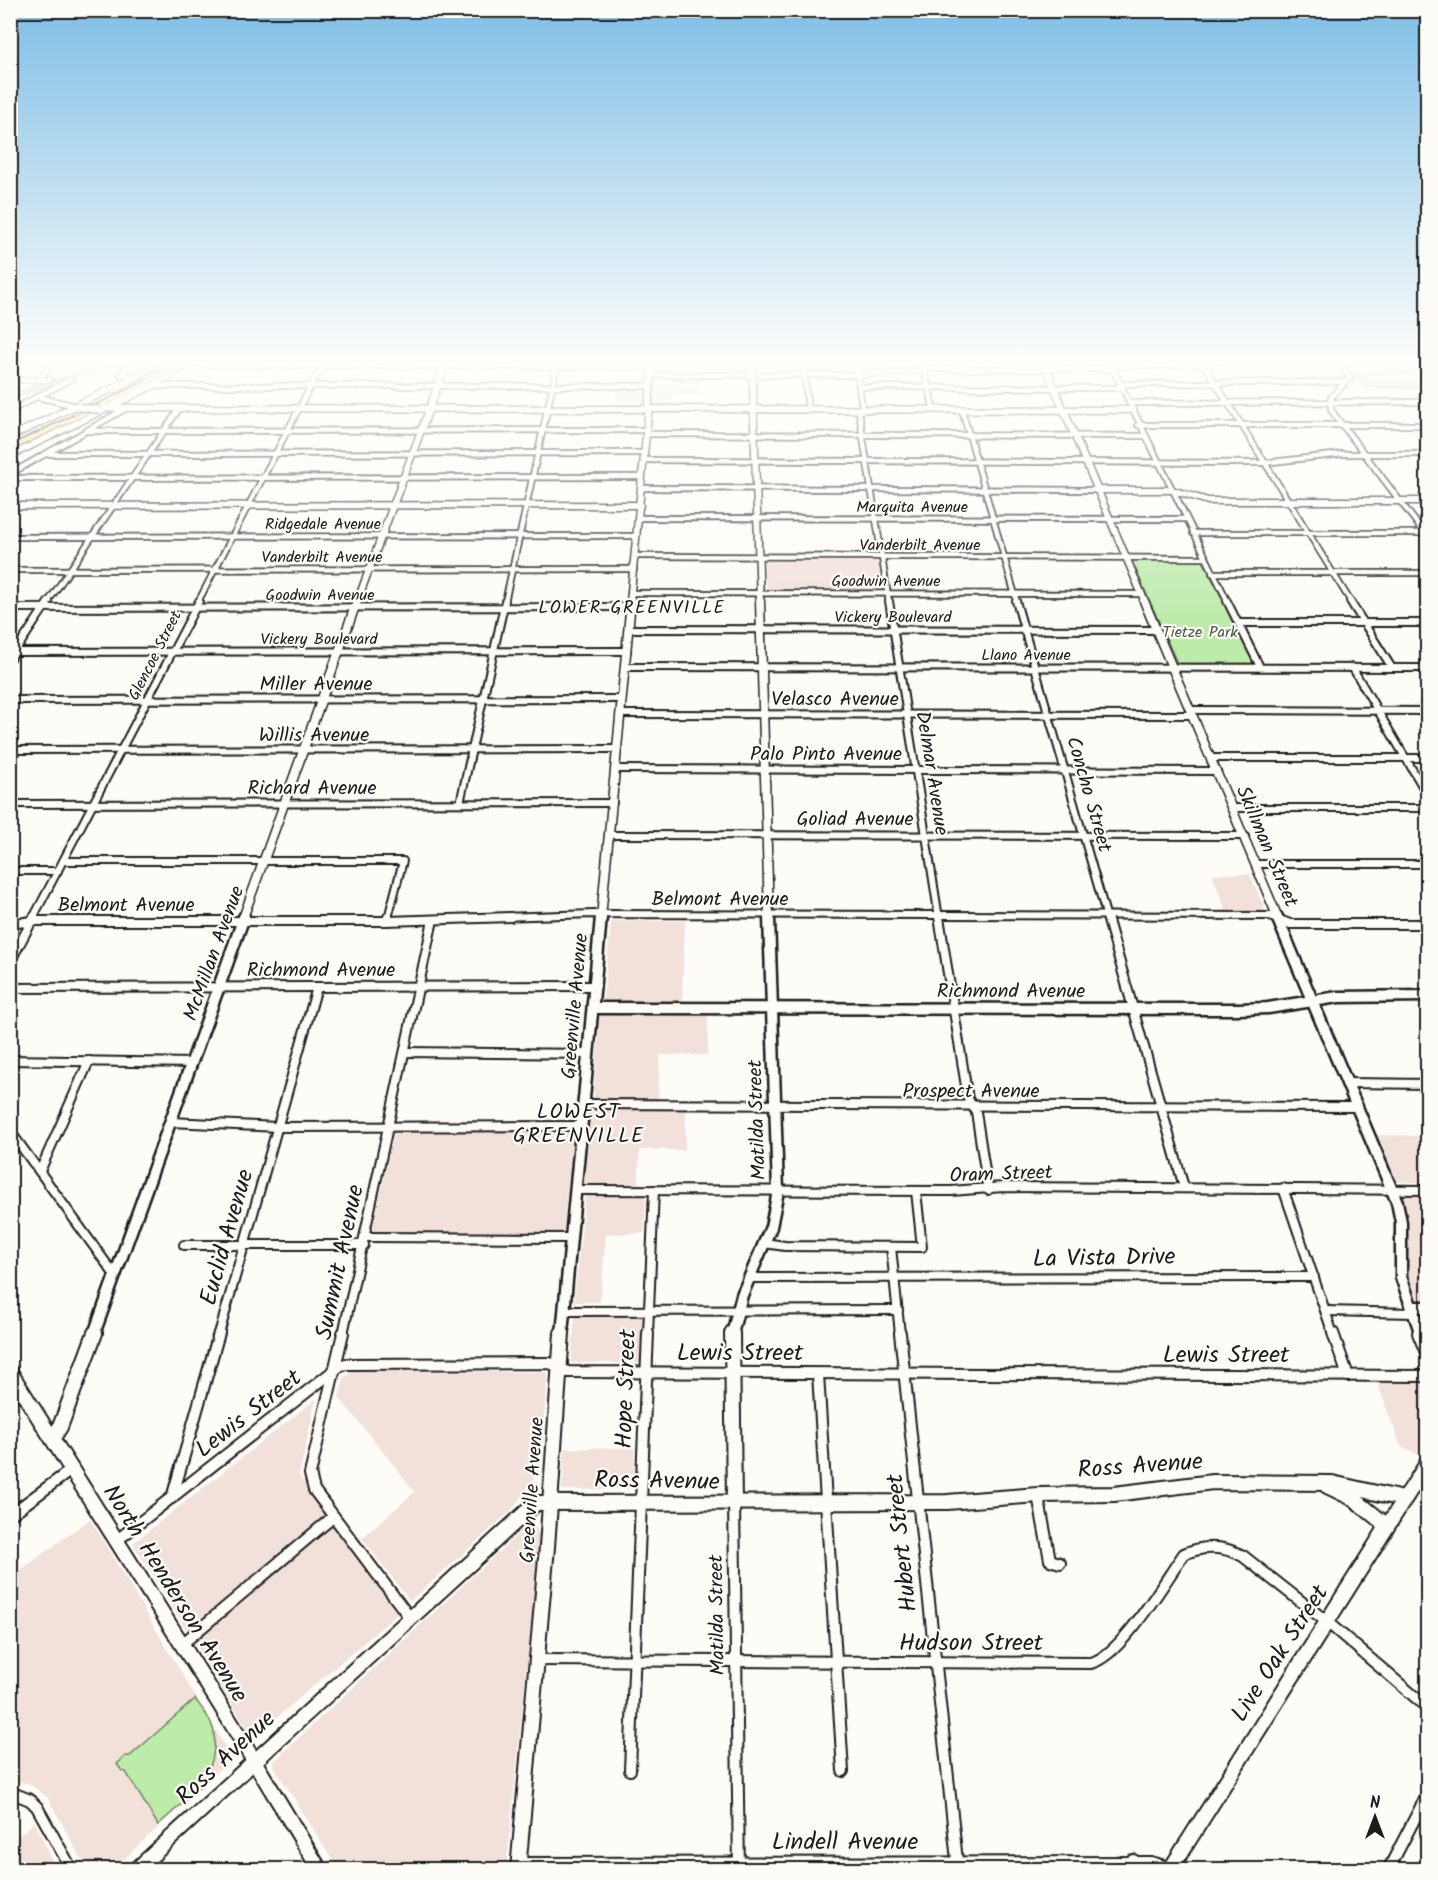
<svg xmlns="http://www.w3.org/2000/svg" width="1438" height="1880" viewBox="0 0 1438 1880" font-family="Kalam,sans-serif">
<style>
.built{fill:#f2e1da}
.green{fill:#bdebaa;stroke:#6c8463;stroke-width:1.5}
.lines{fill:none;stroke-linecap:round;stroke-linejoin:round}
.street-far3-casing{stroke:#1c1c1c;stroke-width:8}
.street-far2-casing{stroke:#1c1c1c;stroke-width:10}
.street-far1-casing{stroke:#1c1c1c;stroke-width:12}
.street-casing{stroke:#1c1c1c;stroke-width:14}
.secondary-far3-casing{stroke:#1c1c1c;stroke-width:9}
.secondary-far2-casing{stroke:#1c1c1c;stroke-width:11}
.secondary-far1-casing{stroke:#1c1c1c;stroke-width:15}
.secondary-casing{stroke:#1c1c1c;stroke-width:18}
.highway-casing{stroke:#1c1c1c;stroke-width:4}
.street-far3{stroke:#fdfcf7;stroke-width:4.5}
.street-far2{stroke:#fdfcf7;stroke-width:6}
.street-far1{stroke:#fdfcf7;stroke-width:8}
.street{stroke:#fdfcf7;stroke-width:10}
.secondary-far3{stroke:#fdfcf7;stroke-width:6}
.secondary-far2{stroke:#fdfcf7;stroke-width:8}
.secondary-far1{stroke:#fdfcf7;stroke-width:10}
.secondary{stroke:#fdfcf7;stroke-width:14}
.highway{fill:#fddf80;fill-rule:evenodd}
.secondary-bridge-casing{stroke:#1c1c1c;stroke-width:9;stroke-linecap:butt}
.secondary-bridge{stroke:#fdfcf7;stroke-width:6}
.labels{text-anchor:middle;stroke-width:4.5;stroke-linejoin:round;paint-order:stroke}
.far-street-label{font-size:16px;fill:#1c1c1c;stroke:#fdfcf7}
.far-park-label{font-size:16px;fill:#4c5a47;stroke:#fdfcf7}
.far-neighbourhood-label{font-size:18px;letter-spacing:1.5px;fill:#1c1c1c;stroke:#fdfcf7}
.street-label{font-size:20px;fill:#1c1c1c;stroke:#fdfcf7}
.neighbourhood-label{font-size:21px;letter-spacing:1.5px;fill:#1c1c1c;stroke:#fdfcf7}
.near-street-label{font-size:24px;fill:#1c1c1c;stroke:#fdfcf7}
</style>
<rect width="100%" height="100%" fill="#fdfcf7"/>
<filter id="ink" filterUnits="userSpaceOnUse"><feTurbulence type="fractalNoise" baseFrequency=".0167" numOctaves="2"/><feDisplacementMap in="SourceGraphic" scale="12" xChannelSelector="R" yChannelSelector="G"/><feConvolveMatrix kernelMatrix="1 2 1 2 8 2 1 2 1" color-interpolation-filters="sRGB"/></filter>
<g filter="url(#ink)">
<!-- built -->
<g class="built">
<path d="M1340,361H1426L1427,390H1349L1347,387L1355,377L1351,371L1369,370L1363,364L1342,363Z"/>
<path d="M677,376H701V396H673L672,408L652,406L653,385H676Z"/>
<path d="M617,387H643L644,407H614Z"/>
<path d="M764,558H880L885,592L766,591Z"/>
<path d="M1212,874H1250L1265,910L1259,913H1227Z"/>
<path d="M611,921H685L682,1002H603Z"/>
<path d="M708,1013V1055H660L658,1099L593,1100L600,1014Z"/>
<path d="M593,1108L686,1109L685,1150H640L638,1187H586L581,1184L588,1109Z"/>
<path d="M394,1130H573L563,1233H372Z"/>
<path d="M1377,1135L1427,1136V1183L1397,1181Z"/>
<path d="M1405,1193H1427V1302L1415,1297L1406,1271L1409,1221L1402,1197Z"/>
<path d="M585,1195H646L644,1233L606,1234L600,1302H574Z"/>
<path d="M575,1316L643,1317L640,1363H571Z"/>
<path d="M353,1371L548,1372L539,1471L512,1510L410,1601L362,1538L415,1492L339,1397L344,1378Z"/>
<path d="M1377,1382H1426L1427,1431L1418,1455L1400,1445Z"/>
<path d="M316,1399L299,1476L397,1614L253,1738L133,1543Z"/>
<path d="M565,1448H635L633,1489L562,1490Z"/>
<path d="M90,1519L232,1758L113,1869H87L48,1798L28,1783L11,1781L10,1578Z"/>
<path d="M533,1520L540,1537L506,1869H338L272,1763Z"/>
<path d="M35,1822L56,1869H11V1843Z"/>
</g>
<!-- green -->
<g class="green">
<path d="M116,361H127L11,398V394Z"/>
<path d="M1355,373H1427V387H1366Z"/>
<path d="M1134,560L1203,561L1255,664L1178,665L1132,561Z"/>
<path d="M195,1699C200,1706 207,1714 211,1723C219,1740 212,1772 200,1786C188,1800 172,1812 158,1825L126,1772L122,1771L117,1764L125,1756H130Z"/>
</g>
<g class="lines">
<defs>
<g id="street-far3">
<path d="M803,361L808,409"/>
<path d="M855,361L862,407L859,412L889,602"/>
<path d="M922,361L934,410"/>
<path d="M1109,361L1228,602"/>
<path d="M1202,361L1351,602"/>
<path d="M1337,361L1350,378L1331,397V410L1428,538"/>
<path d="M1203,362L1223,361"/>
<path d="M190,363L205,365L652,367"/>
<path d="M1111,366L1205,365"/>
<path d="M121,375L133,361"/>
<path d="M121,375H138"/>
<path d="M651,375H854L913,372L926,369H1112"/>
<path d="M10,380H50"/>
<path d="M39,380L55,361"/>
<path d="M1119,384L1345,382"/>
<path d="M152,386H650"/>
<path d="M859,387L1122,388"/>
<path d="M38,397L76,406"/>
<path d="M1129,403L1428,402"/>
<path d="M962,410L1017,602"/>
<path d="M10,411L71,379"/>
<path d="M1138,425H1428"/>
<path d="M87,431L646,430"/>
<path d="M646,434L1144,436"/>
<path d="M46,454L644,453"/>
<path d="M644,460L1263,463L1342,454H1428"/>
<path d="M10,474L125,409"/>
<path d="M10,478L642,477"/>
<path d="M641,488L1096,490"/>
<path d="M638,518L1186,519"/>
<path d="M1193,533H1428"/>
<path d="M10,537L636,536"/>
<path d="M635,556L1205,558"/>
<path d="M10,570L634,569"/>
<path d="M1212,573H1428"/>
<path d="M632,593L1140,594"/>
<path d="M48,602L179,409"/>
<path d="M198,602L316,376L328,365"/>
<path d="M505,602L558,361"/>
</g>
<g id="street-far2">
<path d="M889,601L939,918"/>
<path d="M1016,601L1107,918"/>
<path d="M1227,601L1260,667"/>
<path d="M1350,601L1392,668"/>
<path d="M10,608L630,607"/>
<path d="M1238,623H1428"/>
<path d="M629,629L1157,630"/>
<path d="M10,652L627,651"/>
<path d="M10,659L49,601"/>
<path d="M625,667L1428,668"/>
<path d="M1352,667L1428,796"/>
<path d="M10,700L622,699"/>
<path d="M1191,710L1428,711"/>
<path d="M621,714L1193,715"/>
<path d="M10,750L617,749"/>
<path d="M1211,758H1428"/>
<path d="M615,769L1217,771"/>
<path d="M460,803L505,601"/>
<path d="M10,804L613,803"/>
<path d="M1233,808H1428"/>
<path d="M609,835L1245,836"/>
<path d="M63,861H403L388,918"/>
<path d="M1256,864H1428"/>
<path d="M10,871H58"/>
<path d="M33,918L199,601"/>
<path d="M467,918L594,914L1270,916L1276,918"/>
</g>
<g id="street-far1">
<path d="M939,917L968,1099L976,1112L988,1190"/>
<path d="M1107,917L1184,1187"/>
<path d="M1272,917L1290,924H1428"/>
<path d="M387,921L388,917"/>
<path d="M10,924L32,921H387L511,917"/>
<path d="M10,962L34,917"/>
<path d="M10,988L596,986"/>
<path d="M405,1052L589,1054"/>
<path d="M10,1060L192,1063"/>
<path d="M1348,1083L1428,1084"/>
<path d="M585,1104L1357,1107"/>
<path d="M170,1122L278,1127L582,1126"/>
<path d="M10,1131L114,1274"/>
<path d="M40,1171L89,1061"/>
<path d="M1283,1188L1333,1334"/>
<path d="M575,1190L951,1191L1003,1187L1428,1190"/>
<path d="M366,1237L571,1238"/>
<path d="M764,1243L785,1246L922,1247L916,1191"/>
<path d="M184,1245H364"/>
<path d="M891,1247L900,1334"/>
<path d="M749,1278L1314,1277"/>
<path d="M565,1311L898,1310"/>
<path d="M1326,1311L1413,1313"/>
<path d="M219,1334L317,987"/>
<path d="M343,1334L433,920"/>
<path d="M648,1334L654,1190"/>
</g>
<g id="street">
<path d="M343,1333L310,1474L314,1490L410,1618"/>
<path d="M900,1333L958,1870"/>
<path d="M1333,1333L1348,1376"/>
<path d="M818,1374L843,1771"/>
<path d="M1038,1495L1050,1560L1060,1563"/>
<path d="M172,1498L219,1333"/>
<path d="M734,1503L739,1870"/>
<path d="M10,1515L71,1470"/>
<path d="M116,1541L341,1365L348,1364L550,1363L568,1372L1428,1376"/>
<path d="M182,1644L333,1517"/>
<path d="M536,1660L1091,1663C1122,1655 1164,1582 1184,1554C1204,1545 1224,1546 1243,1556L1327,1622L1428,1708"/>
<path d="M630,1770L648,1333"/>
<path d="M10,1792L30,1800L37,1807L72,1870"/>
<path d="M519,1863L1151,1862L1171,1868"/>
<path d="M1388,1870L1428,1793"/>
</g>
<g id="secondary-far3">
<path d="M752,361L760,602"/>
<path d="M1043,361L1145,602"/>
<path d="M103,408L1132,410"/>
<path d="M10,437L130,380"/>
<path d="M10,456L152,386L193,361"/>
<path d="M1096,490H1172L1208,501H1428"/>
<path d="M10,506L640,505"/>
<path d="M357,602L447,361"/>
<path d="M630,602L653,361"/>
</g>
<g id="secondary-far2">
<path d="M760,601L769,918"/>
<path d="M1144,601L1278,918"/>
<path d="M243,918L357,601"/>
<path d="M601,918L631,601"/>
</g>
<g id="secondary-far1">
<path d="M1277,917L1397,1202L1401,1222V1277L1421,1334"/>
<path d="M594,1008L1238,1009L1268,1008L1338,997L1428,996"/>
<path d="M1411,1307H1428"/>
<path d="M94,1334L244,917"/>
<path d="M562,1334L601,917"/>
<path d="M732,1334L742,1295L771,1227L778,1191L769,917"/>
</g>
<g id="secondary">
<path d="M732,1333L734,1503"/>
<path d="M1420,1333L1428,1352"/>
<path d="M10,1372L219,1703L320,1870"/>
<path d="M53,1438L60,1427L95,1333"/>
<path d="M1327,1486L1354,1499L1386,1525"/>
<path d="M1133,1862L1135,1870"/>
<path d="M136,1870L536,1503L947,1502L1038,1495L1114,1494L1213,1482L1332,1483L1403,1499"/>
<path d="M518,1870L547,1547L562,1333"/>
<path d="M1170,1870L1428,1462"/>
</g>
<g id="highway">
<path d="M159,361H167L117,393L110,391Z"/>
<path d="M178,361H186L145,386L10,451V446L141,384Z"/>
</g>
</defs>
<!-- street-far3 casing -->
<use href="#street-far3" class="street-far3-casing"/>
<!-- street-far2 casing -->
<use href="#street-far2" class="street-far2-casing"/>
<!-- street-far1 casing -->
<use href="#street-far1" class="street-far1-casing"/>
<!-- street casing -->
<use href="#street" class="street-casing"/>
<!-- secondary-far3 casing -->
<use href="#secondary-far3" class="secondary-far3-casing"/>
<!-- secondary-far2 casing -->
<use href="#secondary-far2" class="secondary-far2-casing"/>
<!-- secondary-far1 casing -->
<use href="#secondary-far1" class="secondary-far1-casing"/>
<!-- secondary casing -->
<use href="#secondary" class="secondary-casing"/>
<!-- highway casing -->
<use href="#highway" class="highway-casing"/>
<!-- street-far3 -->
<use href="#street-far3" class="street-far3"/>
<!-- street-far2 -->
<use href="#street-far2" class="street-far2"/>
<!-- street-far1 -->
<use href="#street-far1" class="street-far1"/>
<!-- street -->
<use href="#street" class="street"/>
<!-- secondary-far3 -->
<use href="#secondary-far3" class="secondary-far3"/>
<!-- secondary-far2 -->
<use href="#secondary-far2" class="secondary-far2"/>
<!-- secondary-far1 -->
<use href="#secondary-far1" class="secondary-far1"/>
<!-- secondary -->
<use href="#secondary" class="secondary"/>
<!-- highway -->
<use href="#highway" class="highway"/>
<defs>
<path id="secondary-bridge" d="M79,407L99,410"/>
</defs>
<!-- secondary-bridge casing -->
<use href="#secondary-bridge" class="secondary-bridge-casing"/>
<!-- secondary-bridge -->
<use href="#secondary-bridge" class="secondary-bridge"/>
</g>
</g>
<!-- sky -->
<linearGradient id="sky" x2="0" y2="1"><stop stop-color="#7fbee6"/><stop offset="0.58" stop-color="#fefefb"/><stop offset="1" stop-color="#fefefb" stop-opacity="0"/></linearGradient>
<rect width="1438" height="624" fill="url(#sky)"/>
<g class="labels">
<!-- far-street labels -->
<g class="far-street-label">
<text x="912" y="512">Marquita Avenue</text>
<text x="323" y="529">Ridgedale Avenue</text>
<text x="920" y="550">Vanderbilt Avenue</text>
<text x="322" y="562">Vanderbilt Avenue</text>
<text x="886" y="586">Goodwin Avenue</text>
<text x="320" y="600">Goodwin Avenue</text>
<text x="893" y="622">Vickery Boulevard</text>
<text x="319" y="644">Vickery Boulevard</text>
<text x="1026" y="660">Llano Avenue</text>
<text transform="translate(154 655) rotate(-63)" y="6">Glencoe Street</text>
</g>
<!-- far-park labels -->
<g class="far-park-label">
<text x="1200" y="637">Tietze Park</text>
</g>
<!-- far-neighbourhood labels -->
<g class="far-neighbourhood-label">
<text x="632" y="613">LOWER GREENVILLE</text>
</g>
<!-- street labels -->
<g class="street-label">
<text x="316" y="690">Miller Avenue</text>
<text x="835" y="705">Velasco Avenue</text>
<text x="314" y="741">Willis Avenue</text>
<text x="826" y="760">Palo Pinto Avenue</text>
<text transform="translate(933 773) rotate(81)" y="7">Delmar Avenue</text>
<text x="312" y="794">Richard Avenue</text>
<text transform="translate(1090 794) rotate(74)" y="7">Concho Street</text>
<text x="855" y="825">Goliad Avenue</text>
<text transform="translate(1268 846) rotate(67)" y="7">Skillman Street</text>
<text x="720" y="905">Belmont Avenue</text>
<text x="126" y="911">Belmont Avenue</text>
<text transform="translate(213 953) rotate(-70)" y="7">McMillan Avenue</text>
<text x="321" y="976">Richmond Avenue</text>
<text x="1011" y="997">Richmond Avenue</text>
<text transform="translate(574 1006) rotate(-85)" y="7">Greenville Avenue</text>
<text x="971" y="1097">Prospect Avenue</text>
<text transform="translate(756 1120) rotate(-92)" y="7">Matilda Street</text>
<text transform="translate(1001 1173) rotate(-2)" y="7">Oram Street</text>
<text transform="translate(531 1490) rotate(-86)" y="7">Greenville Avenue</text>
<text transform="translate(716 1615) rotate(-91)" y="7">Matilda Street</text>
</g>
<!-- neighbourhood labels -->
<g class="neighbourhood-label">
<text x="579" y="1118">LOWEST<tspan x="579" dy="24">GREENVILLE</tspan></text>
</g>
<!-- near-street labels -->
<g class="near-street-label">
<text transform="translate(226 1237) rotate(-74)" y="8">Euclid Avenue</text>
<text transform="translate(1104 1257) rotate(-1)" y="8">La Vista Drive</text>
<text transform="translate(339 1262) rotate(-78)" y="8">Summit Avenue</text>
<text x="740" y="1360">Lewis Street</text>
<text x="1226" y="1362">Lewis Street</text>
<text transform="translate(625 1389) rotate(-88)" y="8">Hope Street</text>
<text transform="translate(248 1413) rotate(-38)" y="8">Lewis Street</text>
<text transform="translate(1140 1465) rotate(-4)" y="8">Ross Avenue</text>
<text transform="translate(657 1480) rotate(1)" y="8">Ross Avenue</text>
<text transform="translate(901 1543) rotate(-96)" y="8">Hubert Street</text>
<text transform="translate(176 1593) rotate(58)" y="8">North Henderson Avenue</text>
<text x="971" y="1650">Hudson Street</text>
<text transform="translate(1279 1653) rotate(-57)" y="8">Live Oak Street</text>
<text transform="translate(225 1757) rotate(-43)" y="8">Ross Avenue</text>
<text x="845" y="1849">Lindell Avenue</text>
</g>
</g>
<!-- margin -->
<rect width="1438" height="1880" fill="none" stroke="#fdfcf7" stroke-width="36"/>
<rect x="18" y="18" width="1402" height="1844" fill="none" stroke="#1c1c1c" stroke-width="2" filter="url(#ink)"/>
<!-- north arrow -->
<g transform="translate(1375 1817)" stroke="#fdfcf7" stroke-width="4.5" paint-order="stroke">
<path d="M0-4.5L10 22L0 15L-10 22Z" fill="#1c1c1c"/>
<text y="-9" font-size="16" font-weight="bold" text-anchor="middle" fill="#1c1c1c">N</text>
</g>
</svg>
